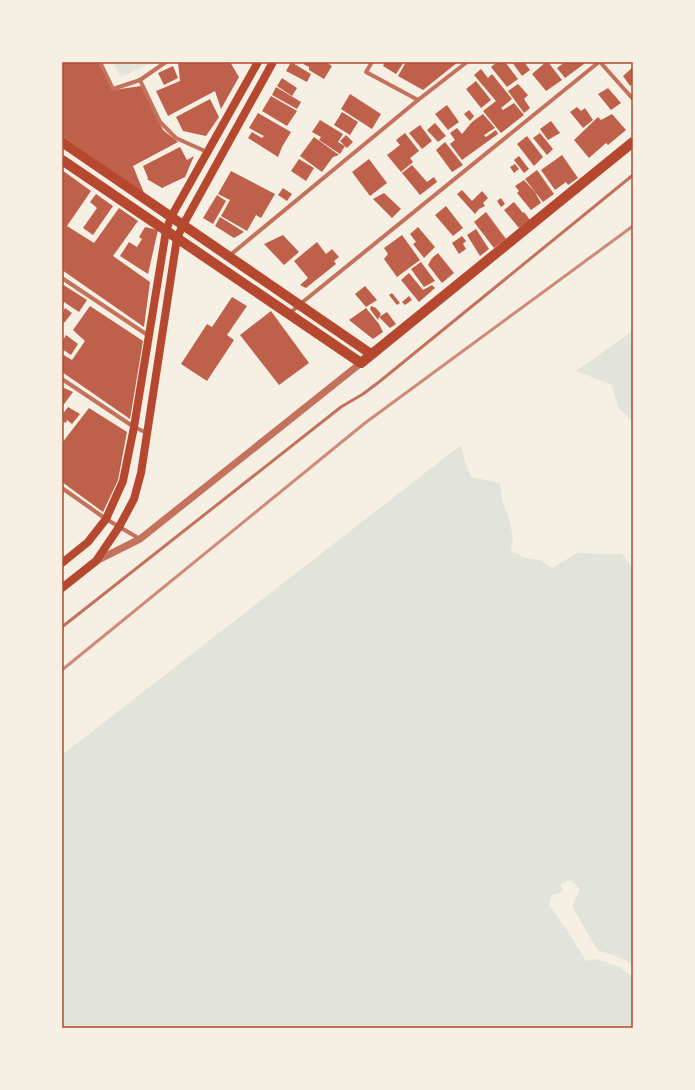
<svg xmlns="http://www.w3.org/2000/svg" width="695" height="1090" viewBox="0 0 695 1090" font-family="Inter,sans-serif">
<style>
.green{fill:#e2e4dc}
.building{fill:#bf614a}
.lines{fill:none;stroke-linecap:round;stroke-linejoin:round}
.service{stroke:#c5725c;stroke-width:3}
.minor{stroke:#c5725c;stroke-width:4}
.tertiary{stroke:#c5725c;stroke-width:7}
.secondary{stroke:#b5482f;stroke-width:8}
.primary{stroke:#b5482f;stroke-width:10}
.rail{stroke:#cf8b77;stroke-width:3}
.neatline{fill:none;stroke:#b5482f;stroke-width:1.5}
</style>
<rect width="100%" height="100%" fill="#f6efe4"/>
<!-- green -->
<g class="green">
<path d="M113,62H153L121,77Z"/>
<path d="M633,331V420L630,419L618,407L612,385L576,371Z"/>
<path d="M461,445L465,462L471,477L500,483L502,501L509,518L513,538L511,551L527,558L540,560L552,568L577,553L622,554L633,568V965L625,960L598,950L589,936L572,906L580,890L571,880L561,884L563,892L552,895L549,905L569,933L586,961L597,959L619,967L633,977V1028H62V755Z"/>
</g>
<!-- building -->
<g class="building">
<path d="M62,62H98L113,90L141,86L163,130L178,142L133,166L144,193L62,136Z"/>
<path d="M178,62H230L239,77L221,109L215,91L168,116L156,91L180,81Z"/>
<path d="M291,62L311,74L307,82L286,71Z"/>
<path d="M304,62H326L332,66L324,79L309,70V67L303,64Z"/>
<path d="M385,62H404L396,74L383,66Z"/>
<path d="M406,62H458L423,90L398,76Z"/>
<path d="M497,62H505L518,79L507,87L491,67Z"/>
<path d="M512,62H524L530,70L522,76Z"/>
<path d="M546,62H548L562,80L546,91L532,74Z"/>
<path d="M565,62H582L584,64L565,78L557,68Z"/>
<path d="M173,66L178,78L164,85L158,73Z"/>
<path d="M633,67V83L630,86L623,76Z"/>
<path d="M481,69L488,78L492,74L512,99L501,108L503,110L514,103L524,115L501,133L483,111L496,101L474,75Z"/>
<path d="M282,78L297,88L292,96L277,86Z"/>
<path d="M476,81L491,100L481,108L466,89Z"/>
<path d="M518,84L528,95L524,99L530,108L524,113L508,91Z"/>
<path d="M276,87L301,102L297,109L272,95Z"/>
<path d="M608,88L621,103L611,110L598,94Z"/>
<path d="M350,94L381,114L372,129L341,109Z"/>
<path d="M271,96L297,111L287,126L262,111Z"/>
<path d="M210,99L219,117L206,136L183,131L176,117Z"/>
<path d="M447,105L459,122L448,130L435,114Z"/>
<path d="M577,107L581,111L585,108L593,120L583,128L570,112Z"/>
<path d="M469,110L474,116L470,121L464,114Z"/>
<path d="M342,112L358,122L350,135L334,125Z"/>
<path d="M258,113L291,132L282,147L278,157L248,138L252,132L262,138L264,136L249,128Z"/>
<path d="M483,114L495,128L484,135L486,137L496,130L498,134L462,160L450,144L455,140L450,133L457,128L462,134L472,122Z"/>
<path d="M612,114L626,130L608,145L606,143L589,158L574,140L598,117L601,120Z"/>
<path d="M320,120L343,134L338,142L345,146L340,141L346,135L353,142L347,148L345,146L340,154L319,140L321,137L312,132Z"/>
<path d="M551,121L560,133L548,140L540,129Z"/>
<path d="M435,123L446,136L438,142L427,130Z"/>
<path d="M420,125L432,141L422,149L409,133Z"/>
<path d="M405,133L419,151L410,158L413,162L401,172L387,155L400,145L396,140Z"/>
<path d="M540,133L553,149L547,155L533,138Z"/>
<path d="M527,136L543,157L534,166L517,144Z"/>
<path d="M314,137L339,155L333,157L322,172L300,156Z"/>
<path d="M445,142L463,165L452,172L436,150Z"/>
<path d="M180,147L187,160L194,156L185,177L162,188L147,179L148,178L143,166Z"/>
<path d="M562,155L578,178L568,185L566,182L555,190L541,170Z"/>
<path d="M519,156L529,169L524,173L514,160Z"/>
<path d="M299,159L314,168L306,181L291,171Z"/>
<path d="M369,159L387,183L370,196L352,172Z"/>
<path d="M515,164L519,169L514,173L510,167Z"/>
<path d="M412,165L427,182L434,177L437,182L420,195L402,173Z"/>
<path d="M62,170L91,191L67,226L94,243L119,208L138,221L113,256L150,282L144,327L62,270Z"/>
<path d="M537,170L554,194L543,202L525,179Z"/>
<path d="M231,171L275,194L261,218L256,215L247,231L221,216L230,200L218,194Z"/>
<path d="M524,180L535,192L541,203L531,210L517,193L519,191L515,186Z"/>
<path d="M283,188L292,194L287,201L278,195Z"/>
<path d="M462,190L472,201L482,191L488,198L483,203L485,206L479,209L475,214L457,194Z"/>
<path d="M384,193L401,209L392,218L373,199Z"/>
<path d="M96,194L113,206L93,235L83,228L97,208L90,202Z"/>
<path d="M217,195L226,201L213,224L203,218Z"/>
<path d="M501,198L505,204L501,207L497,201Z"/>
<path d="M514,202L523,213L524,212L530,220L519,228L504,210Z"/>
<path d="M446,206L463,228L453,236L435,215Z"/>
<path d="M486,212L506,239L494,248L474,222Z"/>
<path d="M220,217L244,232L234,238L215,226Z"/>
<path d="M145,227L158,230L148,274L120,256L129,242L137,247L142,239L139,237Z"/>
<path d="M418,227L435,247L424,258L413,244L416,242L410,234Z"/>
<path d="M476,229L489,249L480,256L467,235Z"/>
<path d="M283,235L299,252L284,265L264,244Z"/>
<path d="M402,235L420,260L397,277L384,259L388,254L384,248Z"/>
<path d="M462,236L466,241L463,244L466,249L459,254L452,243Z"/>
<path d="M317,242L326,254L332,249L339,257L334,261L336,264L306,288L300,285L308,278L294,261Z"/>
<path d="M438,253L454,273L442,283L428,265L432,258Z"/>
<path d="M421,262L435,281L424,287L411,269Z"/>
<path d="M409,273L423,290L432,285L435,288L419,302L401,280Z"/>
<path d="M62,284L87,300L79,312L64,302L62,305Z"/>
<path d="M365,286L377,300L366,307L355,294Z"/>
<path d="M392,293L400,303L397,305L389,295Z"/>
<path d="M409,296L412,300L405,305L402,302Z"/>
<path d="M232,297L247,306L227,335L234,340L207,381L181,364L207,324L212,327Z"/>
<path d="M90,306L143,341L130,419L62,372V354L72,360L85,341L73,330Z"/>
<path d="M371,306L376,308L381,314L379,317L387,312L396,324L390,328L379,317L378,320L370,309Z"/>
<path d="M65,308L72,313L64,323L62,322V314Z"/>
<path d="M366,308L379,324L383,332L373,339L349,320Z"/>
<path d="M271,311L309,363L279,385L240,335Z"/>
<path d="M66,335L78,344L71,355L62,349V342Z"/>
<path d="M62,387L73,392L62,407Z"/>
<path d="M68,407L80,414L72,424L67,420L66,423L62,421V415Z"/>
<path d="M89,408L127,432L118,480L103,512L62,482V443Z"/>
</g>
<g class="lines">
<!-- service -->
<path class="service" d="M62,627L341,407L363,394L379,382L633,175"/>
<!-- minor -->
<g class="minor">
<path d="M100,62L113,89L140,80L166,62"/>
<path d="M372,62L366,72L418,100"/>
<path d="M600,62L633,99"/>
<path d="M140,80L160,122L176,138L207,152"/>
<path d="M229,256L418,100L467,62"/>
<path d="M62,278L149,336"/>
<path d="M289,314L299,305L599,62"/>
<path d="M62,379L134,427L147,433"/>
<path d="M62,488L106,519L140,539"/>
</g>
<!-- tertiary -->
<path class="tertiary" d="M96,561L140,539L361,363"/>
<!-- secondary -->
<g class="secondary">
<path d="M62,563L88,542L106,519L123,481L134,427L166,231L171,217L258,62"/>
<path d="M62,588L96,561L119,527L134,499L141,473L177,238L183,225L273,62"/>
</g>
<!-- primary -->
<g class="primary">
<path d="M62,142L371,354"/>
<path d="M62,160L361,363L633,142"/>
</g>
<!-- rail -->
<path class="rail" d="M62,670L365,423L633,226"/>
</g>
<!-- border -->
<rect width="695" height="1090" fill="none" stroke="#f6efe4" stroke-width="126"/>
<rect x="63" y="63" width="569" height="964" class="neatline"/>
</svg>
